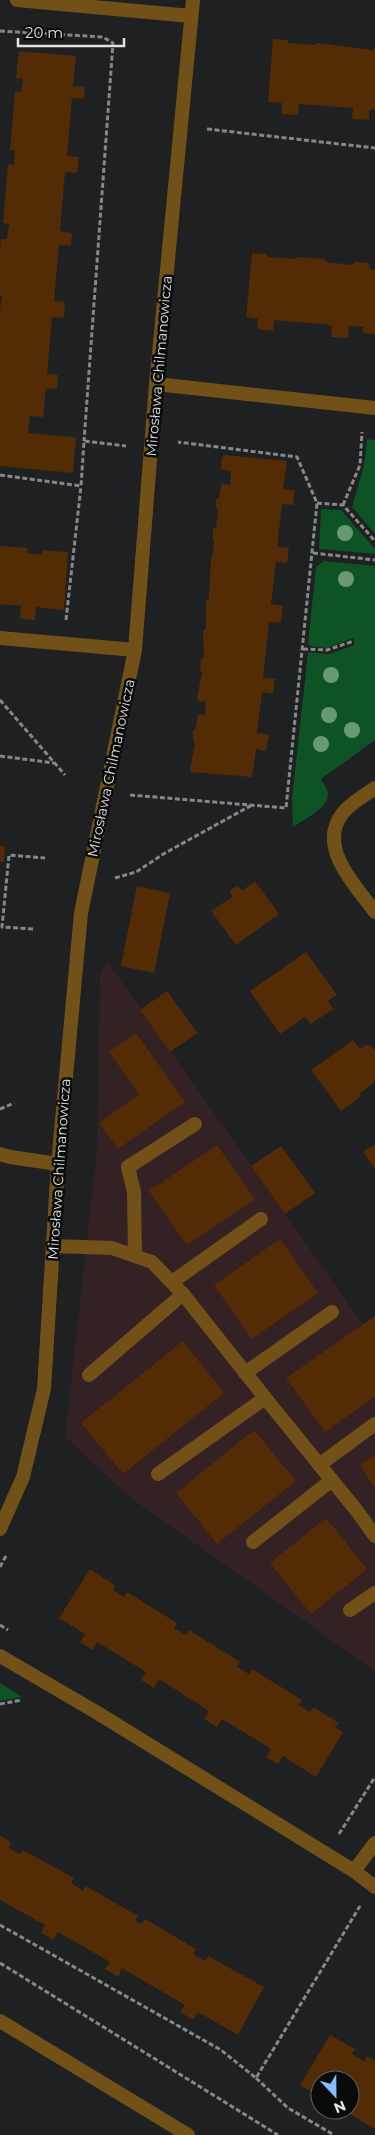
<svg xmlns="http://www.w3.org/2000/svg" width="375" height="2135" viewBox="0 0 375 2135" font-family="Montserrat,sans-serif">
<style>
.industrial{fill:#342123}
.green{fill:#0e5324}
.building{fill:#532b04}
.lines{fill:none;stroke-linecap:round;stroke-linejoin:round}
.path{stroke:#858789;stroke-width:3;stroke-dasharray:5 2.5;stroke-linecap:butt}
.service{stroke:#725118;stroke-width:14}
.minor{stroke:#725118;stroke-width:14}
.tree{fill:#699973}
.labels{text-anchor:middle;stroke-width:5;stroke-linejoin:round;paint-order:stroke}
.street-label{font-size:14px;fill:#e1e3e4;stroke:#090a0a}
</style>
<rect width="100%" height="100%" fill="#1e2022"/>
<!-- industrial -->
<path class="industrial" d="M107,961L375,1342V1671L131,1498L65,1437L97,1151L100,975Z"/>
<!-- green -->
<g class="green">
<path d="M367,439L375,440V534L352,507L364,466Z"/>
<path d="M321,509L341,510L375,549V554L319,549Z"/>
<path d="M324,561L375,566V740L321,779C323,784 328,789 328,794C329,808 303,820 293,827L292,799L308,652L329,654L354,645V638L327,648L310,646L308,643L316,567Z"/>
<path d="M0,1683L22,1697L0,1701Z"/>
</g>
<!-- building -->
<g class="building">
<path d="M273,39L287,40L288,43L315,45L318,43L372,50L375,48V110H369V120L352,119L353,108L299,104L298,115L282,114V103L268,102Z"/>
<path d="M19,51L76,56L73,86L85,87L84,99L72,98L67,156L79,157L77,173L65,172L60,231L72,233L71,246L59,245L54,301L65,302L64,318L52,317L47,374L58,375L57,389L46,388L43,417L30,416L28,433L76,437L73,473L0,466V309L2,296H0V252L1,239H7L9,224L3,223L8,164L14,165L15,150H10L15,91L21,92L23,79L16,78Z"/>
<path d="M252,253L266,254L268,257L293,259L298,257L324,259L326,262L352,265L355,262L369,263V269L375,270V334L363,333V327L349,326L348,338L331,337L332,325L274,320L273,331L257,329L258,319L246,317Z"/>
<path d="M224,455L287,461L283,489L295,490L293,505L282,504L277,547L289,548L287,563L276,562L271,604L283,606L281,623L269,622L263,678L275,679L273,694L262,692L257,733L269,735L266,751L256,749L252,777L191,772L190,769L195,744L193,741V730L196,728L198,714L205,715L206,702L199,701L197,699L202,672L200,670L201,659L204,657L203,630L206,628V601L209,599L211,558L213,555L214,542L213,540V528L216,527L218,510L216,507V500L219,498L221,484L230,485L231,471L222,470L221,462Z"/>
<path d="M0,546L28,548L27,553L42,555V550L68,552L64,610L36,607L35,620L20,619L21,606L0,604Z"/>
<path d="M0,846H5L4,862H0Z"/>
<path d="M255,881L279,914L236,945L211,911L232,897L230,891L237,886L243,890Z"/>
<path d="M137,886L170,893L154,973L121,966Z"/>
<path d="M306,952L337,995L328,1001L333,1009L311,1024L305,1017L280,1034L250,991Z"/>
<path d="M167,991L197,1033L170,1052L140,1010Z"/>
<path d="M136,1033L185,1102L118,1149L99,1123L139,1094L109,1052Z"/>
<path d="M353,1040L360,1049L366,1045L372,1046L375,1051V1082L359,1094L361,1096L341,1111L311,1070Z"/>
<path d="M375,1144V1169L363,1152Z"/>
<path d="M217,1145L255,1199L187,1245L149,1191Z"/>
<path d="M281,1146L315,1193L285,1214L251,1166Z"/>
<path d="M280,1239L318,1293L252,1339L214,1285Z"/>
<path d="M375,1316V1397L325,1432L286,1378Z"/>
<path d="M183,1341L224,1393L123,1474L81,1423Z"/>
<path d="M254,1430L296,1481L217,1544L176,1493Z"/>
<path d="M375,1455V1488L360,1465Z"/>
<path d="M326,1518L367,1569L311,1614L270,1563Z"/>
<path d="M90,1569L115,1585L113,1590L124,1597L127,1592L177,1623L174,1628L186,1635L189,1630L240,1662L237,1667L249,1674L252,1669L302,1700L299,1705L310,1712L314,1707L339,1723L335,1727L343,1732L316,1777L283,1756L278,1764L266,1757L271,1749L222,1719L217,1727L204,1719L209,1711L159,1679L154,1688L141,1680L146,1672L97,1642L93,1650L80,1642L85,1634L59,1618Z"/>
<path d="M0,1835L11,1843L9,1848L20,1854L23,1850L74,1878L71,1883L83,1891L86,1886L138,1916L135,1921L142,1924L145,1919L196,1949L193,1954L205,1961L208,1956L264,1987L238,2035L198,2012L193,2020L180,2012L185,2005L122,1968L118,1977L105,1969L110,1962L58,1932L53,1940L41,1933L45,1925L0,1900Z"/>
<path d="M330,2035L355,2049L352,2054L364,2061L367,2056L375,2061V2129L343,2110H350V2080H320V2097L300,2085Z"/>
</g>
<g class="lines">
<!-- path -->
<g class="path">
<path d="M0,31L103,37L113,43L84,441"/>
<path d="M207,129L375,148"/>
<path d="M0,475L81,486L84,441L126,446"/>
<path d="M317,503L343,505L375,541"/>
<path d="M343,505L360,465L362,432"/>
<path d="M313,553L375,560"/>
<path d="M66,620L81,486"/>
<path d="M303,649L327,650L354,641"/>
<path d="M0,700L65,775"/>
<path d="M0,756L54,763"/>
<path d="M130,795L286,808L317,503L297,457L178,442"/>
<path d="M115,878L136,872L165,853L252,805"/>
<path d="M33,929L2,927L9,855L45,858"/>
<path d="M0,1109L14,1103"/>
<path d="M0,1567L7,1554"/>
<path d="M0,1625L8,1630"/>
<path d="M0,1704L22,1700"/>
<path d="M339,1834L375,1777"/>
<path d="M0,1925L221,2050L256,2078L360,1906"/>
<path d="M0,1963L278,2135"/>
<path d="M256,2078L288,2108L334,2135"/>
</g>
<!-- service -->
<g class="service">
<path d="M17,0L191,16"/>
<path d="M156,384L375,408"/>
<path d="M53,1246L112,1248L152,1262L183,1294L270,1404L357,1511L375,1536"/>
<path d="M135,1256L134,1192L128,1167L195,1124"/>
<path d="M172,1282L261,1219"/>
<path d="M245,1373L332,1312"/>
<path d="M89,1375L183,1294"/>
<path d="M319,1465L375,1424"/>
<path d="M158,1474L265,1398"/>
<path d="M253,1542L332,1480"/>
<path d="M350,1610L375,1593"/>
<path d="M0,1656L96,1712L354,1871L375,1887"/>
<path d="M354,1871L375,1843"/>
</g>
<!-- minor -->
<g class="minor">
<path d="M0,638L135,650"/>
<path d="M375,788C364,796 350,803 342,814C317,848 356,886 375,912"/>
<path d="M0,1154L10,1157L58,1164"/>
<path d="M0,1529L23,1477L44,1389L58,1164L81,913L135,650L156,384L193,0"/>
<path d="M0,2021L188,2135"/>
</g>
</g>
<!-- trees -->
<g class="tree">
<circle cx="345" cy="533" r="8"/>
<circle cx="346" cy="579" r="8"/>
<circle cx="331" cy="675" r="8"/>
<circle cx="329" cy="715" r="8"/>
<circle cx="352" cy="730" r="8"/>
<circle cx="321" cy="744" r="8"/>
</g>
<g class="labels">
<!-- street labels -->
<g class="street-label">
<text transform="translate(159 366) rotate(-85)" y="5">Mirosława Chilmanowicza</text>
<text transform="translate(111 768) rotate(-78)" y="5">Mirosława Chilmanowicza</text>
<text transform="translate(59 1169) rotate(-86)" y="5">Mirosława Chilmanowicza</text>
</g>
</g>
<!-- north arrow -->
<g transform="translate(335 2095) rotate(158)"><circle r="24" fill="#090a0a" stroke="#5f6161"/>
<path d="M0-4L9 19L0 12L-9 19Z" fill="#80bdfa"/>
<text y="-8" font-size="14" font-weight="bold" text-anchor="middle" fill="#e1e3e4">N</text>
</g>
<!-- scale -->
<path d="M18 38v8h106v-8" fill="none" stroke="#e1e3e4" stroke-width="2.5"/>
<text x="25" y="38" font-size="15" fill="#e1e3e4" stroke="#090a0a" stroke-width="4" paint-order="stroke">20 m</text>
</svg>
